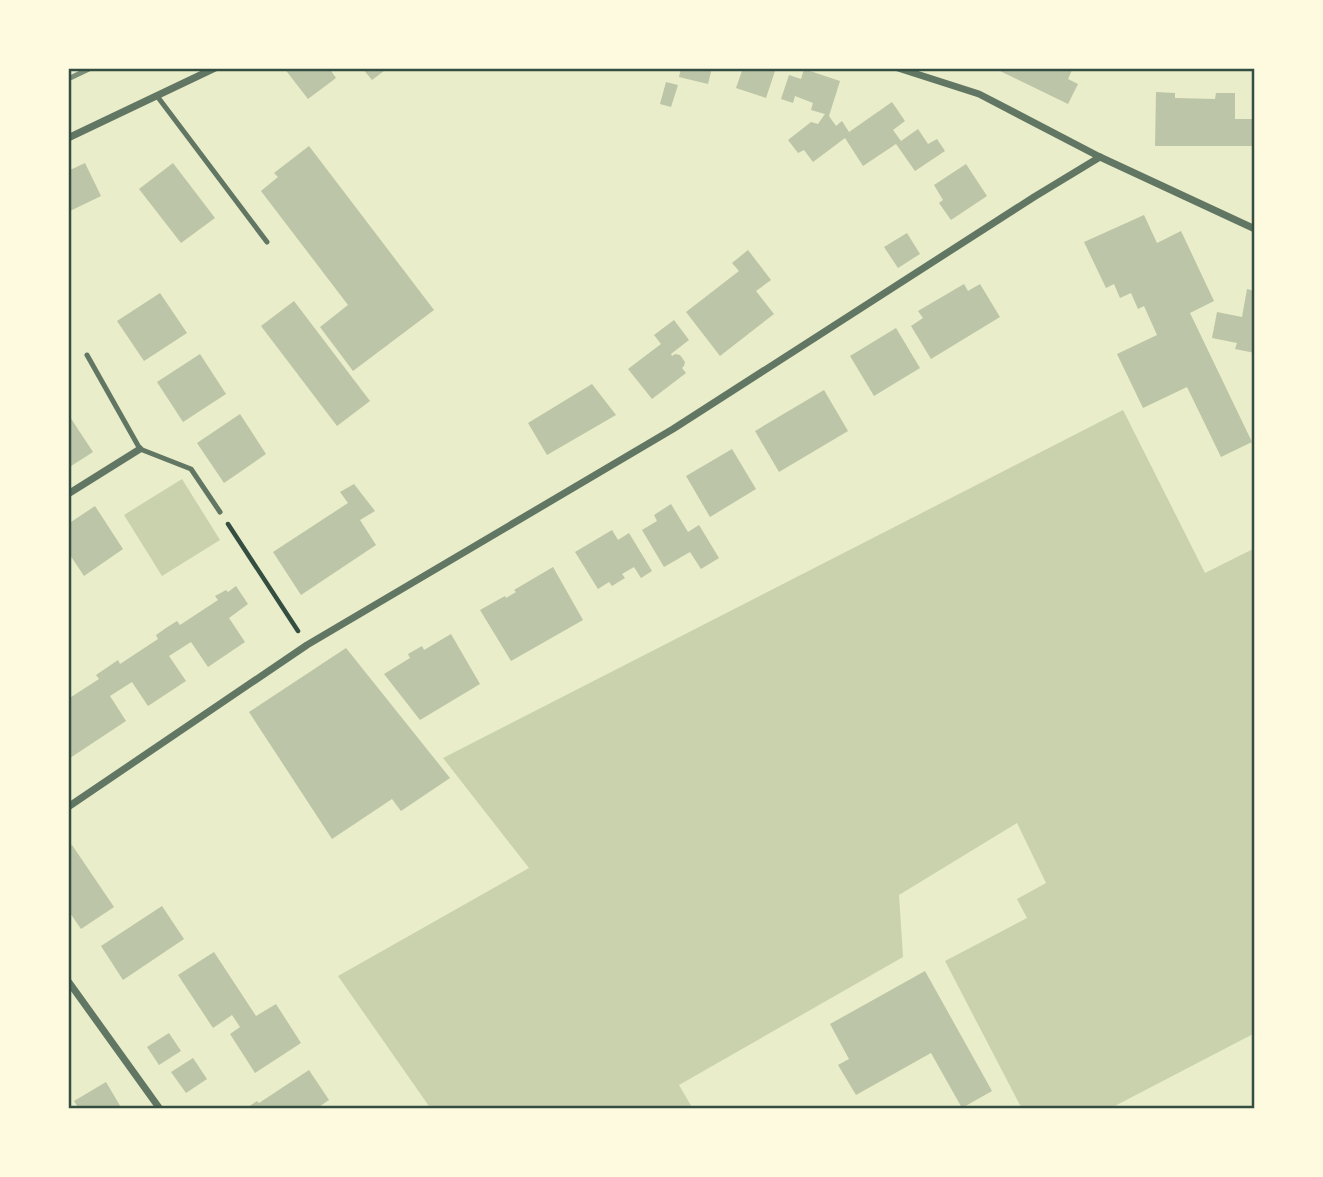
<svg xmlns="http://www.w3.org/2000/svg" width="1323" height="1177" viewBox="0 0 1323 1177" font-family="Jost,sans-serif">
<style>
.green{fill:#cad2ad}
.building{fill:#bcc5a7}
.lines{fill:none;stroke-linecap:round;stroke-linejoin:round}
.path{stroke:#344e41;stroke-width:4.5}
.service{stroke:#617663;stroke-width:5}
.minor{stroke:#617663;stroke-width:7}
.rail{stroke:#7c8e77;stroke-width:5}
.neatline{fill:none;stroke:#344e41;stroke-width:2.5}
</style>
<rect width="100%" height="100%" fill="#e9edc9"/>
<!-- green -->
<g class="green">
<path d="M1123,410L1205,573L1255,548V1033L1109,1109H1022L945,961L1027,918L1017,899L1046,883L1017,823L899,895L903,957L679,1085L693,1109H431L338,976L529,868L443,758Z"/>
<path d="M182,479L220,540L162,576L124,515Z"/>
</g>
<!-- building -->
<g class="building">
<path d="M284,68H329L336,78L308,99Z"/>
<path d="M362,68H388L372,80Z"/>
<path d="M681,68H712L708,84L679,77Z"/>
<path d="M743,68H776L766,98L736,88Z"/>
<path d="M994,68H1073L1068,79L1078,84L1068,104Z"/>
<path d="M804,69L840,81L829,116L836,126L842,121L849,132L892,102L905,121L893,130L901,141L918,129L928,144L937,139L945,151L915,171L896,144L863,166L845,138L813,162L804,150L798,153L788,140L811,122L818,124L825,114L811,110L813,103L795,96L793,103L781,99L789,75L801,79Z"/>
<path d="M666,82L678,85L671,107L660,104Z"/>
<path d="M1156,92L1175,93V98L1215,99L1216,93H1235V119H1255V146H1155Z"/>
<path d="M309,146L434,310L353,371L320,327L348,305L261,191L278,177L274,173Z"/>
<path d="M85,163L101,196L68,212V171Z"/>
<path d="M173,163L215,218L181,243L139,189Z"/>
<path d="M966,164L987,196L951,220L939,203L943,200L934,185Z"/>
<path d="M1144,215L1157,243L1181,231L1214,301L1190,313L1252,442L1221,457L1187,387L1143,408L1117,354L1157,335L1144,306L1138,309L1131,293L1120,298L1114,284L1106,288L1084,242Z"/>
<path d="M907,233L920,254L898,268L884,247Z"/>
<path d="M748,250L771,280L756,291L774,314L720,356L686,312L739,271L732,263Z"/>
<path d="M964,284L968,291L980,284L1000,317L931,359L911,326L923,318L918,311Z"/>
<path d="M1247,289L1255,291V353L1235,349L1237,343L1212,338L1217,312L1242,317Z"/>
<path d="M160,293L187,333L144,361L117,321Z"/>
<path d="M294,301L370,401L337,426L261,326Z"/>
<path d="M674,320L689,340L671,354L672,356L675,354L680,355L685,362L684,366L682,368L686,373L652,399L628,369L661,344L654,335Z"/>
<path d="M896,328L920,368L874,396L850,356Z"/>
<path d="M200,354L226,394L183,422L157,382Z"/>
<path d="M592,384L616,415L547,455L528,423Z"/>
<path d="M824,390L848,431L779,472L755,431Z"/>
<path d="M68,414L93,452L68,468Z"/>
<path d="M240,414L266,454L224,483L197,443Z"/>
<path d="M732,449L756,489L710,517L686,476Z"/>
<path d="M354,484L375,511L360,520L376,545L301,595L273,552L348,503L340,492Z"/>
<path d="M671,504L688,532L699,525L719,558L701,569L690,552L664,567L642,530L657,521L654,515Z"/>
<path d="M95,506L123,549L84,576L68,552V524Z"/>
<path d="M612,530L618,540L629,533L652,571L641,578L634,567L622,574L625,578L612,586L609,582L598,589L575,552Z"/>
<path d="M553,567L583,620L511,661L480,610L505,596L506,598L516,592L514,590Z"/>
<path d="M236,586L248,604L229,618L245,642L208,667L191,642L169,656L186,681L148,706L132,682L110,696L126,721L70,758L68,755V699L99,679L96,675L118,660L120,664L158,639L156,635L166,628L177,621L180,625L218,600L215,596L226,590L228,592Z"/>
<path d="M451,634L480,684L420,720L384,674L410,658L408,654L422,646L424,650Z"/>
<path d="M346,648L450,778L401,811L392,799L332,839L249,712Z"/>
<path d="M72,845L114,907L81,929L68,910V848Z"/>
<path d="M162,906L184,939L123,980L101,946Z"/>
<path d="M214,952L256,1016L276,1004L301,1043L255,1073L230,1034L240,1027L232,1015L213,1028L178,975Z"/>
<path d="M925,971L992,1091L962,1108L931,1053L856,1095L838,1065L849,1059L830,1024Z"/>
<path d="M169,1033L181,1051L159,1065L147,1047Z"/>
<path d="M193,1058L207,1079L186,1093L171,1072Z"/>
<path d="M309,1070L329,1100L316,1109H245L257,1101L259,1103Z"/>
<path d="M106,1082L122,1109H79L74,1101Z"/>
</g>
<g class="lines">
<!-- path -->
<path class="path" d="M228,524L298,631"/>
<!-- service -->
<g class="service">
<path d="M157,96L267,242"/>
<path d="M87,355L140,449L191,469L220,512"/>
</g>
<!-- minor -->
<g class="minor">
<path d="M898,68L979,94L1100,157L1255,229"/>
<path d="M68,138L215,68"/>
<path d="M68,494L140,449"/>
<path d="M68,807L307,645L673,429L1034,197L1100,157"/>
<path d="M68,981L160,1109"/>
</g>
<!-- rail -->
<path class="rail" d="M68,79L91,68"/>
</g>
<!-- border -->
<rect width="1323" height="1177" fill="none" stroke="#fefae0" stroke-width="140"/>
<rect x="70" y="70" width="1183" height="1037" class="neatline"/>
</svg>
